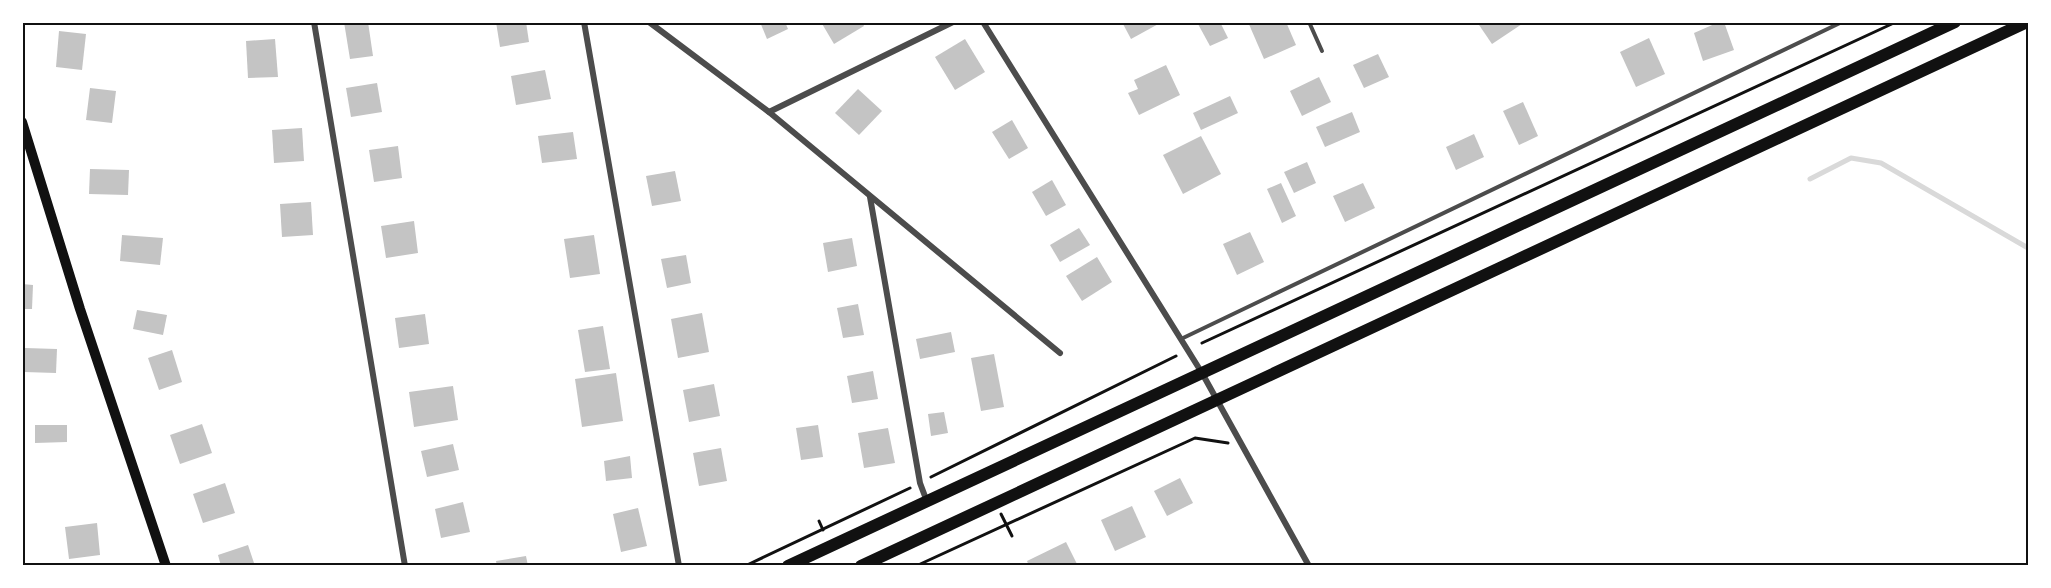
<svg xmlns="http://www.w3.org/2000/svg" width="2051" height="588" viewBox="0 0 2051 588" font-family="'Nunito Sans',sans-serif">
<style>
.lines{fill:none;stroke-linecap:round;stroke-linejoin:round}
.stream{stroke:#d9d9d9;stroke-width:5}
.building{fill:#c4c4c4}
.path{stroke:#111;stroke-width:3}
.service{stroke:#4c4c4c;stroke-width:4}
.minor{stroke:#4c4c4c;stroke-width:6}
.secondary{stroke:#111;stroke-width:10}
.primary{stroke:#111;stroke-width:12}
.neatline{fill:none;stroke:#111;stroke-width:2}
</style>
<rect width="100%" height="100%" fill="#fff"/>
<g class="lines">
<!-- stream -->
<path class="stream" d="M1810,179L1851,158L1881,163L2028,248"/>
</g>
<!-- building -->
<g class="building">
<path d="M344,22H368L373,56L350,59Z"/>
<path d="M496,22H526L529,42L500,47Z"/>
<path d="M760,22H785L788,29L767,39Z"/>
<path d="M821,22H862L864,26L834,44Z"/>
<path d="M1122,22H1162L1131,39Z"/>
<path d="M1200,22H1220L1228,38L1210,46L1198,24Z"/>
<path d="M1248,22H1286L1296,45L1264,59Z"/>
<path d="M1477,22H1525L1492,44Z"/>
<path d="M1719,22H1724L1734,50L1703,61L1694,33Z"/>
<path d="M59,31L86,34L82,70L56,67Z"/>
<path d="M1649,38L1665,74L1636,87L1620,52Z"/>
<path d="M275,39L278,77L248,78L246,41Z"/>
<path d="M965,39L985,72L955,90L935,57Z"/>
<path d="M1378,54L1389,77L1364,88L1353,65Z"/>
<path d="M1166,65L1180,95L1139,115L1128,93L1138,89L1134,80Z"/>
<path d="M545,70L551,99L516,105L511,76Z"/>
<path d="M1319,77L1331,102L1302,116L1290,91Z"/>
<path d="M377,83L382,112L351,117L346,88Z"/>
<path d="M90,88L116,91L112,123L86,120Z"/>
<path d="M858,89L882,111L859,135L835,113Z"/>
<path d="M1230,96L1238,113L1201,130L1193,113Z"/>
<path d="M1523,102L1538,136L1519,145L1503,111Z"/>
<path d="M1352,112L1360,132L1325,147L1316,127Z"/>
<path d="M1012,120L1028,148L1009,159L992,132Z"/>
<path d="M302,128L304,161L274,163L272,130Z"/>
<path d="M573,132L577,159L542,163L538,136Z"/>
<path d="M1474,134L1484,157L1456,170L1446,147Z"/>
<path d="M1201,136L1221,174L1183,194L1163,155Z"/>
<path d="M398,146L402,178L374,182L369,150Z"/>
<path d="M1307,162L1316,183L1294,193L1284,172Z"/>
<path d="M90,169L129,170L128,195L89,194Z"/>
<path d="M675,171L681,201L652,206L646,176Z"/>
<path d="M1052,180L1066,205L1046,216L1032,192Z"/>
<path d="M1281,183L1296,216L1282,223L1267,189Z"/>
<path d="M1363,183L1375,208L1345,222L1333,196Z"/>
<path d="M311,202L313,235L282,237L280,204Z"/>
<path d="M414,221L418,253L386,258L381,226Z"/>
<path d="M1079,228L1090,245L1060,262L1050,245Z"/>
<path d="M1250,232L1264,262L1237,275L1223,244Z"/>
<path d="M122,235L163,238L160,265L120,261Z"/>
<path d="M594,235L600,274L570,278L564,239Z"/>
<path d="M852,238L857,266L828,272L823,243Z"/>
<path d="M686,255L691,283L667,288L661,259Z"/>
<path d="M1097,257L1112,282L1082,301L1066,276Z"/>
<path d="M22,284L33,285L32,309H22Z"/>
<path d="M858,304L864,335L843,338L837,308Z"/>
<path d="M137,310L167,315L163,335L133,329Z"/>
<path d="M702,313L709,352L678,358L671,319Z"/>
<path d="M425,314L429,344L399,348L395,318Z"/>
<path d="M603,326L610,369L585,372L578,330Z"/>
<path d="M951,332L955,352L920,359L916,339Z"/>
<path d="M25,348L57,349L56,373L24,372Z"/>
<path d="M172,350L182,382L159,390L148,358Z"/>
<path d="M994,354L1004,407L981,411L971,358Z"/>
<path d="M873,371L878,399L852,403L847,376Z"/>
<path d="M616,373L623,421L582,427L575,379Z"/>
<path d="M714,384L720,416L689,422L683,390Z"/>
<path d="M453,386L458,420L414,427L409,392Z"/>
<path d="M944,412L948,433L931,436L928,414Z"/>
<path d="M202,424L212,453L180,464L170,435Z"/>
<path d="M35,425H67V442L35,443Z"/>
<path d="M818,425L823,457L801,460L796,428Z"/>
<path d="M888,428L895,463L864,468L858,433Z"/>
<path d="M453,444L459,470L427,477L421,451Z"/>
<path d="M721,448L727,481L699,486L693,453Z"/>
<path d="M630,456L632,478L606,481L604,461Z"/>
<path d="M1180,478L1193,503L1167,516L1154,491Z"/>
<path d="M225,483L235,513L203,523L193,494Z"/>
<path d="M463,502L470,532L441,538L435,509Z"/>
<path d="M1132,506L1146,537L1115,551L1101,520Z"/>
<path d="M638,508L647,546L621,552L613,514Z"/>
<path d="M97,523L100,555L69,559L65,527Z"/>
<path d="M1066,542L1077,564L1029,566L1027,561Z"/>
<path d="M248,545L255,566H221L218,555Z"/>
<path d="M526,556L528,566H497L496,561Z"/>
</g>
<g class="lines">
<!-- path -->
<g class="path">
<path d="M1202,343L1896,22"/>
<path d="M931,477L1176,356"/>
<path d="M1001,514L1012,536"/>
<path d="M819,521L823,530"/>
<path d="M745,566L910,488"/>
<path d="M916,566L1195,438L1228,443"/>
</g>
<!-- service -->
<g class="service">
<path d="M1309,22L1322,51"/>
<path d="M1181,339L1842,22"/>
</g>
<!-- minor -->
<g class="minor">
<path d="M314,22L405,566"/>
<path d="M584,22L679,566"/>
<path d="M649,22L769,112L1060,353"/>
<path d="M983,22L1202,373L1309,566"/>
<path d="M769,112L953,22"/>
<path d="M870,197L920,483L926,499"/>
</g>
<!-- secondary -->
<path class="secondary" d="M22,122L80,309L166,566"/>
<!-- primary -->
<g class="primary">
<path d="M788,566L1955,22"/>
<path d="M861,566L2027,22"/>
</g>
</g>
<!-- border -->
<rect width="2051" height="588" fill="none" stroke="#ffffff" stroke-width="48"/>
<rect x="24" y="24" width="2003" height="540" class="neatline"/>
</svg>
